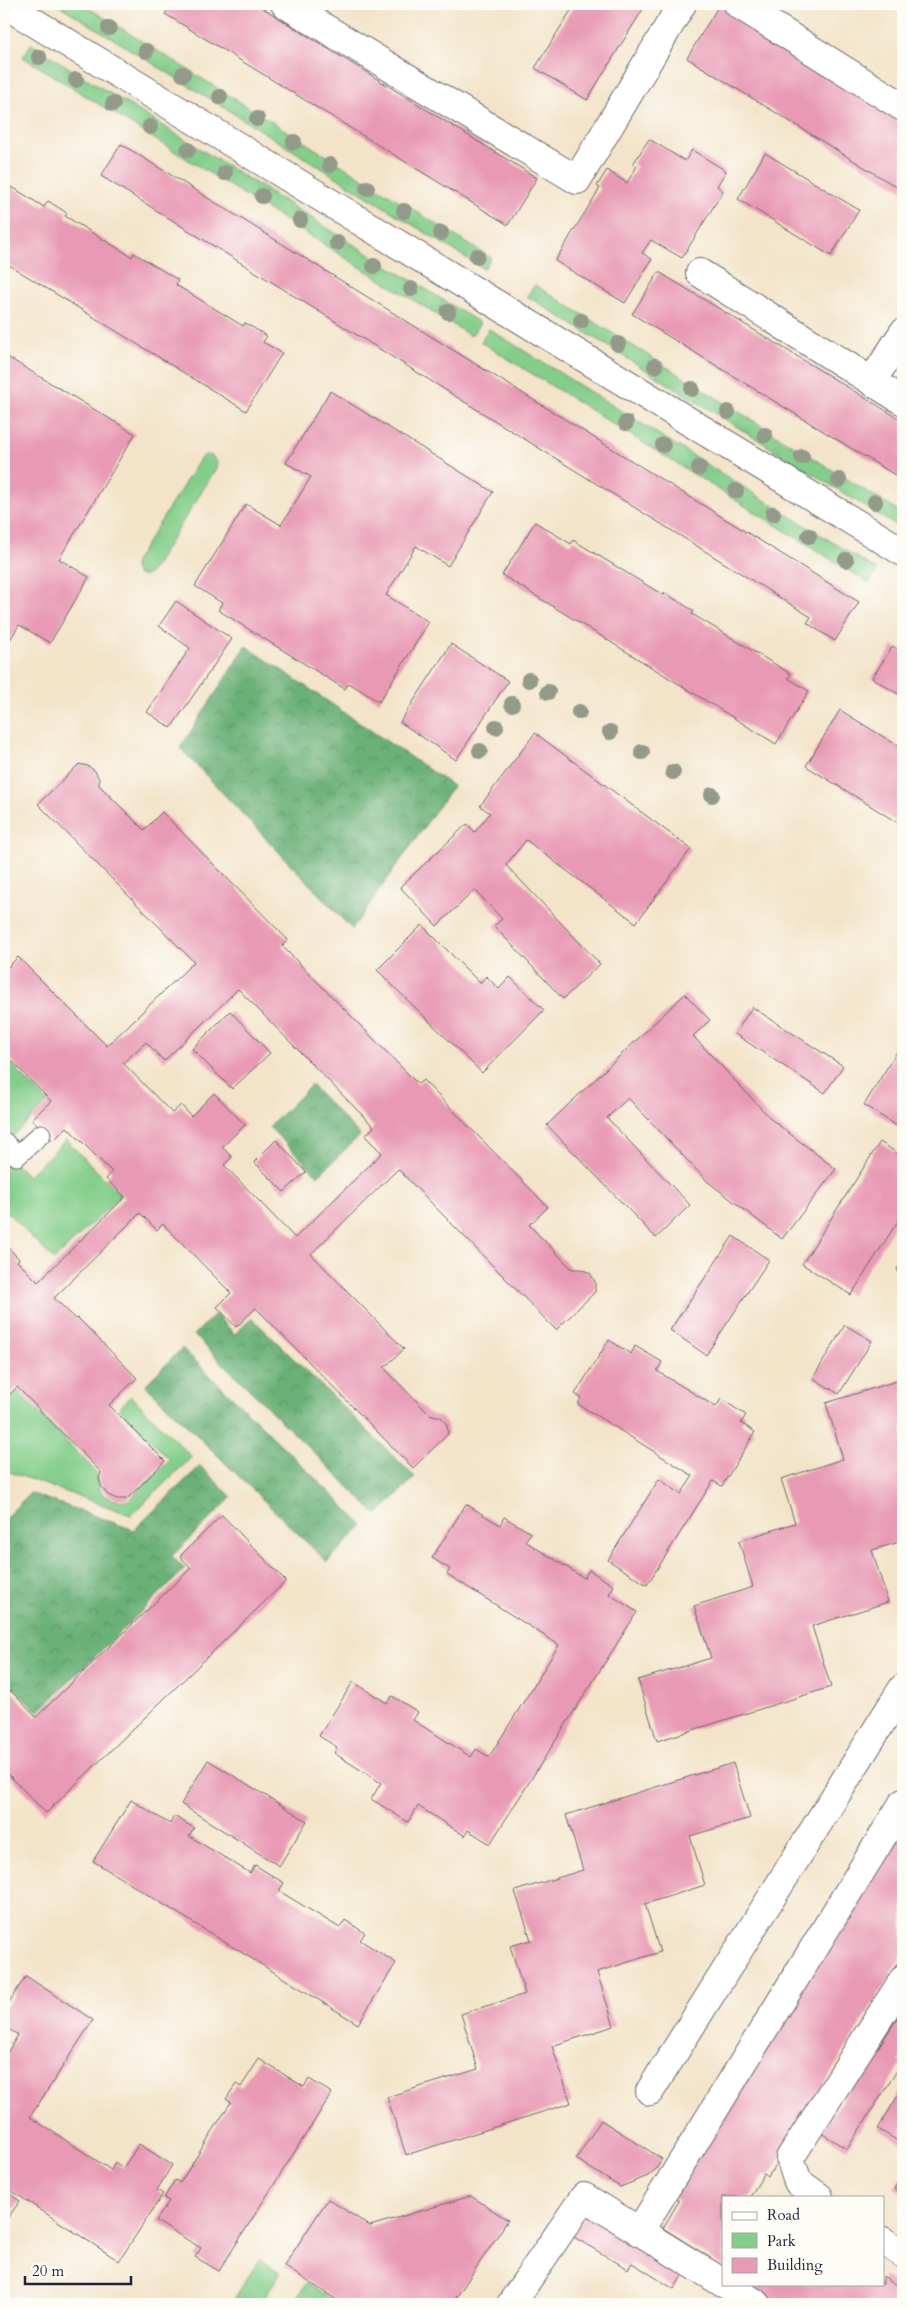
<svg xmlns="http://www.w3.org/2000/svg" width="907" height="2308" viewBox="0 0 907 2308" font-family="Cardo,serif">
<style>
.green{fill:#84ce8b;stroke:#537863}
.forest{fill:url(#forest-crowns);stroke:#466a59}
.building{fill:#e899b3;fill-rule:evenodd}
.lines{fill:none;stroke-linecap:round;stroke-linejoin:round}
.service-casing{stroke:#6b666d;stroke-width:21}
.minor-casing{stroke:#6b666d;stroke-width:30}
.service{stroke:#fff;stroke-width:19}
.minor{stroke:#fff;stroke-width:28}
.tree{fill:#939a8a}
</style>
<defs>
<pattern id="forest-crowns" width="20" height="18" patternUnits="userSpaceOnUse" patternTransform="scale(1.25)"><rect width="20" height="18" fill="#6bb177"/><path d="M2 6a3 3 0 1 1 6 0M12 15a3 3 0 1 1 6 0" fill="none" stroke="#589063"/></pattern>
</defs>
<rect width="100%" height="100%" fill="#fdfcf7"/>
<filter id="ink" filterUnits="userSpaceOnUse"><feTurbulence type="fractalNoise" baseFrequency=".02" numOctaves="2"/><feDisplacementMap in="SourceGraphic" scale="10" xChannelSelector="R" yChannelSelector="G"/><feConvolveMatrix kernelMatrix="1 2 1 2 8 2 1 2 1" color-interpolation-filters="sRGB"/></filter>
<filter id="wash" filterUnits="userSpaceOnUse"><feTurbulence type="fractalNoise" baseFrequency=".0096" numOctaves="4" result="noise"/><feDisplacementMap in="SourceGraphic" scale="20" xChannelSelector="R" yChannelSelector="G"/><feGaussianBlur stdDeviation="1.12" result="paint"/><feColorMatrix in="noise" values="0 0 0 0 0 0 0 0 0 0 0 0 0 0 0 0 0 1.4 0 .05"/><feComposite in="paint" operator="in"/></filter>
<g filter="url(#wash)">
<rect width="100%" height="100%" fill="#f3e4c9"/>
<!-- green -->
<g class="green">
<path d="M57,4H82L491,258L484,269Z"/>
<path d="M31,44L480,323L471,336L23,57Z"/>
<path d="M535,285L903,514V530L527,296Z"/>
<path d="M489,329L877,570L869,583L481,342Z"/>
<path d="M205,455L212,456L217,462L216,469L151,572L145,576L138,575L134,569L135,562L200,459Z"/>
<path d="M4,1057L48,1102L12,1137L4,1129Z"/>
<path d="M66,1140L121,1195L54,1260L4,1209V1152L28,1176Z"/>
<path d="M18,1391L97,1473C93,1494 111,1502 128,1501L170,1460L119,1408L131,1396L192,1457L131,1515L7,1471L4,1462V1405Z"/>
<path d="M259,2260L280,2273L261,2304H231Z"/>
<path d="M306,2283L338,2304H298L294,2302Z"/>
</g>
<!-- forest -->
<g class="forest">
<path d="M246,646L453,786L352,929L180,748Z"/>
<path d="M311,1085L360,1135L318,1176L269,1127Z"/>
<path d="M215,1314L235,1334L252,1318L415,1477L377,1515L194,1335Z"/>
<path d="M182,1348L363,1525L327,1562L145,1385Z"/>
<path d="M200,1466L232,1497L172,1556L185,1569L38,1712L11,1684L4,1691V1585L9,1580L4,1575V1519L30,1493L134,1530Z"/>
</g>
<g id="blocks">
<!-- building -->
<g class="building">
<path d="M172,4H256L537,178L508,225L165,14Z"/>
<path d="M575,4H646L587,100L535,68Z"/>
<path d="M719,5L903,118V191L687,58Z"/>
<path d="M649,139L685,161L692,150L726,171L717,186L723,191L682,258L651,240L642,253L652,259L625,303L555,261L600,188L597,186L607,170L627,183L637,166L633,164Z"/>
<path d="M121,144L859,602L835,641L807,623L811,617L101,176Z"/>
<path d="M765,153L859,210L831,256L738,199Z"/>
<path d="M12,187L44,207L48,201L67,213L65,216L132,257L134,253L178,280L176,285L243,326L245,323L267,336L263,342L282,353L246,411L4,262V199Z"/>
<path d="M659,272L903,421V480L632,314Z"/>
<path d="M4,355L135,434L59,559L89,577L50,643L19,625L4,650Z"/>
<path d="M330,391L493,492L448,566L416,546L386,595L429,622L379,702L349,683L345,689L218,610L222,603L195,586L246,504L281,525L311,477L286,463Z"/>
<path d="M535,522L571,544L573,540L663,595L665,593L694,611L692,614L791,674L788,678L809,691L776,744L502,575Z"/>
<path d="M176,601L232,639L171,728L147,712L190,648L159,626Z"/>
<path d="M451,644L508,681L456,760L400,722Z"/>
<path d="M893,646L903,653V697L872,678Z"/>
<path d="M840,710L903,749V826L806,766Z"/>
<path d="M535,733L691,849L636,923L526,840L506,865L600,964L563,999L494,926L502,919L475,890L437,926L400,887L467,824L475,832L490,813L480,806Z"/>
<path d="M79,764L88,766L95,771L99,779V785L144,830L162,812L288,940L282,946L418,1084L423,1080L548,1207L529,1225L572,1269H581L590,1273L595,1282V1292L556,1330L398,1169L311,1254L404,1349L384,1368L429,1414L441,1417L447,1425L448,1434L413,1468L256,1308L236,1327L217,1307L231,1293L163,1224L157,1230L140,1213L54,1298L76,1319L78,1318L137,1378L109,1405L165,1461L127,1499H117L108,1495L102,1488L99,1479L101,1472L17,1387L4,1401V1243L19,1259L17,1261L38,1282L125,1197L106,1179L112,1172L67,1127L53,1141L32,1119L51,1101L4,1053V971L18,957L107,1046L194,962L38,804ZM238,989L374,1127L365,1136L382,1153L295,1238L224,1165L232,1157L222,1147L245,1125L214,1093L191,1116L181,1105L172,1113L123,1063L146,1042L164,1061Z"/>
<path d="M422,925L480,983L486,976L499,989L510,977L544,1010L482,1073L377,970Z"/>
<path d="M685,994L710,1020L693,1036L772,1120L836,1169L782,1239L707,1181L628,1098L607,1118L690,1205L656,1238L547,1125Z"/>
<path d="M752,1007L843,1066L825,1093L735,1034Z"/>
<path d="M230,1011L270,1053L232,1089L192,1049Z"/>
<path d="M903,1042V1130L864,1105Z"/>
<path d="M276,1140L306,1172L284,1192L254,1162Z"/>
<path d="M880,1142L903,1157V1213L851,1295L802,1264Z"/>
<path d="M733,1236L769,1260L706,1355L670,1330Z"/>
<path d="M903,1267V1286L897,1268Z"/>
<path d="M845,1325L872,1341L839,1394L813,1378Z"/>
<path d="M609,1340L631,1354L635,1346L662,1362L657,1371L716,1407L721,1399L746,1415L741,1423L755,1432L722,1486L713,1481L647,1585L608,1560L659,1479L681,1494L693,1476L578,1404L581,1398L575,1394Z"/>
<path d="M903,1379V1541L872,1550L888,1602L812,1626L831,1687L657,1741L638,1680L711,1658L694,1606L753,1587L739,1541L795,1523L781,1479L843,1459L826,1403Z"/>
<path d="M466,1504L500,1525L504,1517L531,1533L525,1541L584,1578L589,1570L614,1586L609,1594L637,1612L490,1844L468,1830L465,1836L418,1806L408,1822L371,1799L381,1783L334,1753L337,1747L319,1736L353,1682L387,1703L392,1696L418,1712L413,1720L471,1757L476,1749L489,1757L559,1645L447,1574L450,1569L432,1558Z"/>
<path d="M222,1515L286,1581L46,1813L4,1770V1698L11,1691L36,1717L191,1568L180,1556Z"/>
<path d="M208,1760L307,1821L279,1866L181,1804Z"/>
<path d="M733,1763L750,1818L690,1836L705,1885L645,1904L660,1952L597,1972L614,2026L552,2046L571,2103L406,2155L387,2097L478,2069L461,2014L525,1994L510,1946L531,1940L515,1891L583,1870L566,1815Z"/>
<path d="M131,1800L170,1824L174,1816L194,1828L189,1836L250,1873L255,1865L284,1883L279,1891L340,1928L345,1920L365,1933L360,1940L396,1963L358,2024L93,1861Z"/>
<path d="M903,1821V1954L768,2177L764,2174L750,2197H723V2266L663,2228L679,2201L672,2196L876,1863L880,1867L897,1841L893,1838Z"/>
<path d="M26,1976L93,2020L30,2117L111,2170L115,2162L123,2168L139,2144L172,2165L157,2190L163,2194L119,2261L4,2186V2058L18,2035L4,2026V2010Z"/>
<path d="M903,2009V2054L899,2061L902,2063L847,2149L821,2133L876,2047L878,2048Z"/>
<path d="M259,2059L304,2087L309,2079L332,2093L219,2271L195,2257L201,2248L156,2221L169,2201L164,2198L175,2180L180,2183L231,2102L226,2099L236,2084L241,2087Z"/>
<path d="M903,2087V2144L878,2129Z"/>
<path d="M601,2120L662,2159L656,2169L648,2176L620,2187L576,2159Z"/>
<path d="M903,2174V2194L894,2189Z"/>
<path d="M4,2190L20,2201L4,2223Z"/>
<path d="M471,2196L508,2220L452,2304H343L284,2266L328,2199L370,2226Z"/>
<path d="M587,2211L685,2271L674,2289L632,2263L628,2269L572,2236Z"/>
<path d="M883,2276L903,2289V2304H770L754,2294L758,2288L753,2284H883Z"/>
</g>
</g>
</g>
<g filter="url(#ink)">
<use href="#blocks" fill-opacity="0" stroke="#6b666d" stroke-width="1"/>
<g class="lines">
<defs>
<path id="service" d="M4,1142L17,1156L41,1134"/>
<g id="minor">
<path d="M4,4L903,552"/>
<path d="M285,4L577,180L682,4"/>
<path d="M738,4L903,107"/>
<path d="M700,273L903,401"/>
<path d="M872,381L903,333"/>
<path d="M650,2091L903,1688"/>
<path d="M819,2197L798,2182L790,2158L903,1980"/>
<path d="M639,2232L903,1803"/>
<path d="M883,2241L903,2254"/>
<path d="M725,2284L757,2304"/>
<path d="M511,2304L584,2197L723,2283"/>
</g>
</defs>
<!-- service casing -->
<use href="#service" class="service-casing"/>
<!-- minor casing -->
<use href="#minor" class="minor-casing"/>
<!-- service -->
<use href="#service" class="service"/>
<!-- minor -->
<use href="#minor" class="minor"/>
</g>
<!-- trees -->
<g class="tree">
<circle cx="109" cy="28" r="8"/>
<circle cx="146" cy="51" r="8"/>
<circle cx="39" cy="57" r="8"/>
<circle cx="183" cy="74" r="8"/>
<circle cx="76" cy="80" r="8"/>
<circle cx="220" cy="97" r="8"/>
<circle cx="113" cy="104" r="8"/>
<circle cx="257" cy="119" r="8"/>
<circle cx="150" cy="127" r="8"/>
<circle cx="294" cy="142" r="8"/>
<circle cx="188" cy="150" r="8"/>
<circle cx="330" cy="165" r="8"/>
<circle cx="225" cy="173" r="8"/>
<circle cx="367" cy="188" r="8"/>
<circle cx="262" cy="196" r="8"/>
<circle cx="404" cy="211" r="8"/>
<circle cx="300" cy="220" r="8"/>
<circle cx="441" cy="233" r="8"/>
<circle cx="337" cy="243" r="8"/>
<circle cx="477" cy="256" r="8"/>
<circle cx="374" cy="266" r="8"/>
<circle cx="411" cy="289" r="8"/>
<circle cx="448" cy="312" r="8"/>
<circle cx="581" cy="321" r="8"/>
<circle cx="618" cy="344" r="8"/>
<circle cx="655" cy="366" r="8"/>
<circle cx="692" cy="389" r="8"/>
<circle cx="728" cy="412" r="8"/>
<circle cx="626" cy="423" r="8"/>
<circle cx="765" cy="435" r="8"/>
<circle cx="663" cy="445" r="8"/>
<circle cx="802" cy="457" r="8"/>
<circle cx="699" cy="468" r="8"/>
<circle cx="839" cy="480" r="8"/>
<circle cx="736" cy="491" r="8"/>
<circle cx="875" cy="502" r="8"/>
<circle cx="773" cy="514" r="8"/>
<circle cx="809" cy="536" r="8"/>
<circle cx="846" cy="560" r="8"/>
<circle cx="529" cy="680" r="8"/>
<circle cx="548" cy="692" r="8"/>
<circle cx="512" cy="704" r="8"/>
<circle cx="579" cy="712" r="8"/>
<circle cx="496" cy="727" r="8"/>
<circle cx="610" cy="732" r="8"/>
<circle cx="480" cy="751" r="8"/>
<circle cx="642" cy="752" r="8"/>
<circle cx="673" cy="772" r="8"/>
<circle cx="712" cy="795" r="8"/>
</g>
</g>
<!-- margin -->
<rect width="907" height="2308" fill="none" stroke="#fdfcf7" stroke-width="20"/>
<!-- legend -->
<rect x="722" y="2196" width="162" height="90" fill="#fdfcf7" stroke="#a5a5ac"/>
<rect x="732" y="2212" width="25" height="8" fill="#ffffff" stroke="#a5a5ac"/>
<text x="767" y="2220" font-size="15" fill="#22223b">Road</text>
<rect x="732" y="2233" width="25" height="15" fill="#84ce8b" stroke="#a5a5ac"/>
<text x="767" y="2246" font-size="15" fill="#22223b">Park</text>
<rect x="732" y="2258" width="25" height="15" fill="#e899b3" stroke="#a5a5ac"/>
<text x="767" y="2270" font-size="15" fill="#22223b">Building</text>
<!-- scale -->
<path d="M25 2276v8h106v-8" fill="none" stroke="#22223b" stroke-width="2.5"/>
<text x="32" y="2276" font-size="15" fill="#22223b" stroke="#fdfcf7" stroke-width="4" paint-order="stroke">20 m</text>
</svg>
